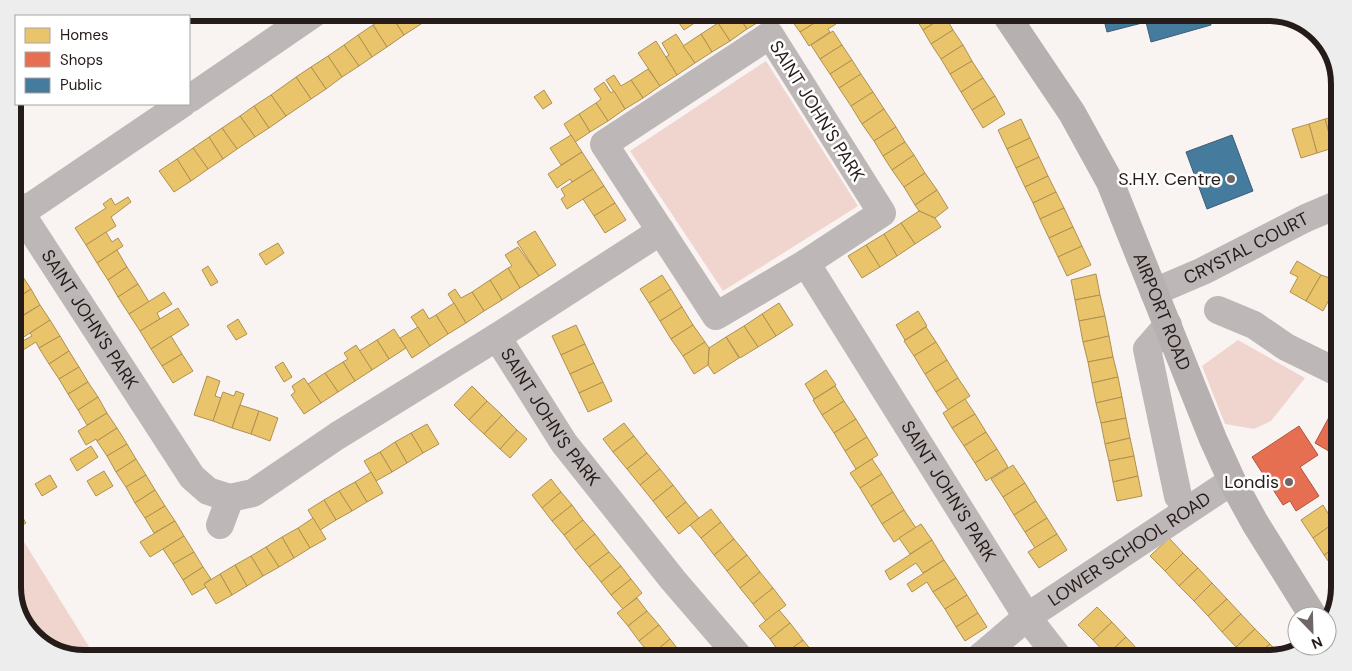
<svg xmlns="http://www.w3.org/2000/svg" width="1352" height="671" viewBox="0 0 1352 671" font-family="'DM Sans',sans-serif">
<style>
.green{fill:#f0d5cf}
.homes{fill:#e9c46a;stroke:#ae9152}
.shops{fill:#e76f51;stroke:#ad5640}
.public{fill:#457b9d;stroke:#3b5e75}
.lines{fill:none;stroke-linecap:round;stroke-linejoin:round}
.minor{stroke:#bdb8b7;stroke-width:28}
.major{stroke:#b6b1b0;stroke-width:28}
.poi-dot{fill:#6f6765;stroke:#fff;stroke-width:2}
.labels{text-anchor:middle;stroke-width:5;stroke-linejoin:round;paint-order:stroke}
.street-label{font-size:18px;fill:#251b19;stroke:#fff}
.poi-label{font-size:18px;fill:#251b19;stroke:#fff;text-anchor:end}
.rim{fill:none;stroke:#251b19;stroke-width:6}
</style>
<rect width="100%" height="100%" fill="#f9f3f2"/>
<!-- green -->
<g class="green">
<path d="M766,61L858,206L723,291L630,151Z"/>
<path d="M1238,340L1305,378L1271,421L1254,429L1225,424L1202,366Z"/>
<path d="M13,524L96,658H84L53,651L25,627L13,592Z"/>
</g>
<!-- homes -->
<g class="homes">
<path d="M391,12H413L421,24L404,35L390,14Z"/>
<path d="M413,12H437L421,24Z"/>
<path d="M719,12H736L747,29L730,41L718,23L723,19Z"/>
<path d="M736,12H761L765,18L747,29Z"/>
<path d="M795,12H817L821,19L800,32L789,17Z"/>
<path d="M919,12H943L945,16L923,30L914,16Z"/>
<path d="M390,14L404,35L387,47L373,25Z"/>
<path d="M692,15L696,22L684,30L679,23Z"/>
<path d="M831,15L836,24L828,29L830,32L809,46L800,32L821,19L823,21Z"/>
<path d="M945,16L953,30L931,44L923,30Z"/>
<path d="M718,23L730,41L712,52L701,34Z"/>
<path d="M373,25L387,47L372,57L358,35Z"/>
<path d="M953,30L963,45L941,59L931,44Z"/>
<path d="M833,31L842,45L820,59L811,45Z"/>
<path d="M676,34L695,63L677,75L666,57L669,55L662,43Z"/>
<path d="M701,34L712,52L695,63L683,46Z"/>
<path d="M358,35L372,57L359,66L344,45Z"/>
<path d="M656,41L677,75L660,86L638,53Z"/>
<path d="M344,45L359,66L342,77L328,56Z"/>
<path d="M842,45L852,60L830,74L820,59Z"/>
<path d="M963,45L972,61L950,74L941,59Z"/>
<path d="M328,56L342,77L326,89L311,67Z"/>
<path d="M852,60L861,74L839,88L830,74Z"/>
<path d="M972,61L983,78L961,92L950,74Z"/>
<path d="M311,67L326,89L311,99L296,77Z"/>
<path d="M648,69L660,86L643,98L631,80Z"/>
<path d="M861,74L873,92L851,106L839,88Z"/>
<path d="M614,75L621,86L631,80L643,98L625,109L606,80Z"/>
<path d="M296,77L311,99L286,116L271,95Z"/>
<path d="M983,78L995,96L972,110L961,92Z"/>
<path d="M604,82L611,93L614,91L625,109L608,121L596,103L601,99L594,89Z"/>
<path d="M544,90L552,103L543,109L534,97Z"/>
<path d="M873,92L884,109L862,124L851,106Z"/>
<path d="M271,95L286,116L269,128L254,106Z"/>
<path d="M995,96L1005,114L983,128L972,110Z"/>
<path d="M596,103L608,121L590,132L579,114Z"/>
<path d="M254,106L269,128L255,137L240,116Z"/>
<path d="M884,109L896,127L874,141L862,124Z"/>
<path d="M579,114L590,132L575,142L564,124Z"/>
<path d="M1339,115V146L1333,148L1325,119Z"/>
<path d="M240,116L255,137L237,149L222,128Z"/>
<path d="M1021,119L1030,138L1007,149L998,130Z"/>
<path d="M1325,119L1333,148L1317,153L1309,124Z"/>
<path d="M1309,124L1317,153L1301,158L1292,129Z"/>
<path d="M896,127L905,142L883,156L874,141Z"/>
<path d="M222,128L237,149L223,159L209,137Z"/>
<path d="M571,135L582,152L561,165L550,148Z"/>
<path d="M209,137L223,159L208,169L193,148Z"/>
<path d="M1030,138L1039,157L1016,168L1007,149Z"/>
<path d="M905,142L914,155L892,170L883,156Z"/>
<path d="M193,148L208,169L191,181L177,159Z"/>
<path d="M582,152L593,169L572,182L570,179L557,188L548,174Z"/>
<path d="M914,155L925,173L904,187L892,170Z"/>
<path d="M1039,157L1048,176L1025,187L1016,168Z"/>
<path d="M177,159L191,181L174,192L159,171Z"/>
<path d="M593,169L604,186L567,209L561,199L565,196L561,189Z"/>
<path d="M925,173L937,190L915,205L904,187Z"/>
<path d="M1048,176L1056,192L1033,203L1025,187Z"/>
<path d="M604,186L615,203L594,216L583,199Z"/>
<path d="M937,190L948,208L935,218L919,211L915,205Z"/>
<path d="M1056,192L1064,208L1040,219L1033,203Z"/>
<path d="M128,197L131,202L111,217L116,226L86,245L75,228L106,208L103,204L111,198L115,205Z"/>
<path d="M615,203L626,220L605,233L594,216Z"/>
<path d="M1064,208L1073,227L1049,238L1040,219Z"/>
<path d="M919,211L935,218L941,227L915,244L901,223Z"/>
<path d="M901,223L915,244L897,256L884,234Z"/>
<path d="M1073,227L1082,246L1058,257L1049,238Z"/>
<path d="M535,231L556,265L539,276L517,242Z"/>
<path d="M106,232L112,242L118,238L123,246L97,263L86,245Z"/>
<path d="M884,234L897,256L880,267L866,245Z"/>
<path d="M278,243L284,253L266,265L259,254Z"/>
<path d="M866,245L880,267L862,278L848,256Z"/>
<path d="M1082,246L1091,265L1067,276L1058,257Z"/>
<path d="M518,247L539,276L520,288L508,268L512,266L505,255Z"/>
<path d="M117,250L127,267L108,280L97,263Z"/>
<path d="M13,260L21,274L13,279Z"/>
<path d="M1297,261L1321,275L1306,301L1290,292L1298,277L1290,273Z"/>
<path d="M208,266L218,282L211,286L202,270Z"/>
<path d="M127,267L138,284L118,297L108,280Z"/>
<path d="M508,268L520,288L502,300L490,280Z"/>
<path d="M21,274L31,289L13,301V279Z"/>
<path d="M1096,274L1100,295L1075,300L1071,280Z"/>
<path d="M662,275L671,289L649,303L640,289Z"/>
<path d="M1321,275L1339,281L1323,311L1306,301Z"/>
<path d="M490,280L502,300L484,311L472,292Z"/>
<path d="M138,284L149,302L129,314L118,297Z"/>
<path d="M31,289L40,305L20,317L13,305V301Z"/>
<path d="M455,289L461,298L472,292L484,311L466,323L448,294Z"/>
<path d="M671,289L682,307L660,321L649,303Z"/>
<path d="M164,292L172,304L157,313L160,319L140,331L129,314Z"/>
<path d="M1100,295L1105,316L1079,321L1075,300Z"/>
<path d="M454,303L466,323L448,334L436,315Z"/>
<path d="M779,303L793,325L776,336L762,314Z"/>
<path d="M40,305L50,320L16,342L13,337V322Z"/>
<path d="M682,307L693,325L671,339L660,321Z"/>
<path d="M178,308L189,325L151,349L140,331Z"/>
<path d="M423,309L429,319L436,315L448,334L430,346L411,317Z"/>
<path d="M918,311L927,326L905,340L896,325Z"/>
<path d="M762,314L776,336L758,347L744,326Z"/>
<path d="M1105,316L1109,336L1083,342L1079,321Z"/>
<path d="M238,319L247,334L236,340L227,326Z"/>
<path d="M50,320L60,336L39,348L36,342L23,350L19,343L32,336L30,333Z"/>
<path d="M576,325L585,344L561,355L552,336Z"/>
<path d="M693,325L705,342L683,356L671,339Z"/>
<path d="M744,326L758,347L740,358L726,337Z"/>
<path d="M418,327L430,346L412,358L400,338Z"/>
<path d="M926,327L936,342L914,356L904,341Z"/>
<path d="M394,329L406,348L389,359L377,340Z"/>
<path d="M60,336L69,351L49,364L39,348Z"/>
<path d="M171,336L182,354L162,366L151,349Z"/>
<path d="M1109,336L1113,357L1088,362L1083,342Z"/>
<path d="M726,337L739,358L714,374L708,365L709,348Z"/>
<path d="M377,340L389,359L372,370L359,351Z"/>
<path d="M705,342L709,348L708,365L694,374L683,356Z"/>
<path d="M936,342L947,360L925,374L914,356Z"/>
<path d="M585,344L594,363L570,374L561,355Z"/>
<path d="M356,345L372,370L355,381L343,362L348,359L344,353Z"/>
<path d="M69,351L79,367L59,379L49,364Z"/>
<path d="M182,354L193,371L173,383L162,366Z"/>
<path d="M1113,357L1118,377L1092,383L1088,362Z"/>
<path d="M947,360L958,378L936,392L925,374Z"/>
<path d="M283,362L292,377L284,382L275,367Z"/>
<path d="M343,362L355,381L338,392L325,373Z"/>
<path d="M594,363L603,382L579,393L570,374Z"/>
<path d="M79,367L88,382L68,394L59,379Z"/>
<path d="M826,370L836,385L814,399L805,384Z"/>
<path d="M325,373L338,392L321,403L308,384Z"/>
<path d="M207,376L220,381L215,396L221,398L213,421L194,415Z"/>
<path d="M1118,377L1122,397L1096,403L1092,383Z"/>
<path d="M304,378L321,403L304,414L291,395L295,392L292,386Z"/>
<path d="M958,378L970,396L948,410L936,392Z"/>
<path d="M88,382L98,397L78,410L68,394Z"/>
<path d="M603,382L612,401L588,412L579,393Z"/>
<path d="M472,386L487,401L469,420L454,405Z"/>
<path d="M835,386L844,401L822,415L813,400Z"/>
<path d="M236,391L244,394L232,428L213,421L223,392L234,396Z"/>
<path d="M98,397L107,413L87,425L78,410Z"/>
<path d="M1122,397L1126,418L1101,423L1096,403Z"/>
<path d="M965,399L975,414L952,428L943,413Z"/>
<path d="M487,401L502,415L484,434L469,420Z"/>
<path d="M844,401L856,419L834,433L822,415Z"/>
<path d="M240,405L259,411L251,434L232,428Z"/>
<path d="M259,411L278,418L270,441L251,434Z"/>
<path d="M107,413L117,428L97,441L96,439L86,445L78,431Z"/>
<path d="M975,414L986,432L964,446L952,428Z"/>
<path d="M502,415L517,430L500,449L484,434Z"/>
<path d="M1126,418L1130,438L1105,444L1101,423Z"/>
<path d="M856,419L867,437L845,451L834,433Z"/>
<path d="M624,423L634,436L613,452L603,439Z"/>
<path d="M427,424L439,444L423,453L411,433Z"/>
<path d="M117,428L127,444L107,456L97,441Z"/>
<path d="M517,430L527,439L510,458L500,449Z"/>
<path d="M986,432L997,449L975,463L964,446Z"/>
<path d="M411,433L423,453L407,463L395,442Z"/>
<path d="M634,436L647,453L627,469L613,452Z"/>
<path d="M867,437L878,455L856,469L845,451Z"/>
<path d="M1130,438L1134,456L1109,461L1105,444Z"/>
<path d="M395,442L407,463L392,472L380,452Z"/>
<path d="M127,444L136,459L116,472L107,456Z"/>
<path d="M91,446L98,457L77,471L70,459Z"/>
<path d="M997,449L1008,467L986,481L975,463Z"/>
<path d="M380,452L392,472L376,481L364,461Z"/>
<path d="M647,453L660,469L640,485L627,469Z"/>
<path d="M1134,456L1138,476L1113,482L1109,461Z"/>
<path d="M136,459L146,475L126,487L116,472Z"/>
<path d="M872,459L882,474L860,488L850,473Z"/>
<path d="M1013,465L1025,483L1003,497L991,479Z"/>
<path d="M660,469L673,485L653,501L640,485Z"/>
<path d="M104,471L113,486L96,496L87,481Z"/>
<path d="M371,472L383,493L367,502L355,482Z"/>
<path d="M882,474L893,492L871,506L860,488Z"/>
<path d="M50,475L57,487L42,496L35,484Z"/>
<path d="M146,475L155,490L135,503L126,487Z"/>
<path d="M1138,476L1142,496L1117,501L1113,482Z"/>
<path d="M551,479L561,492L542,508L532,495Z"/>
<path d="M355,482L367,502L352,511L339,491Z"/>
<path d="M1025,483L1036,501L1014,515L1003,497Z"/>
<path d="M673,485L686,502L666,518L653,501Z"/>
<path d="M155,490L165,506L145,518L135,503Z"/>
<path d="M339,491L352,511L336,520L324,500Z"/>
<path d="M561,492L572,505L552,521L542,508Z"/>
<path d="M893,492L904,510L882,524L871,506Z"/>
<path d="M324,500L336,520L320,530L308,510Z"/>
<path d="M1036,501L1047,518L1025,532L1014,515Z"/>
<path d="M686,502L699,518L679,534L666,518Z"/>
<path d="M572,505L583,520L564,535L552,521Z"/>
<path d="M1323,505L1334,523L1313,538L1301,520Z"/>
<path d="M165,506L175,521L154,533L145,518Z"/>
<path d="M711,509L721,522L701,538L690,525Z"/>
<path d="M904,510L916,528L894,542L882,524Z"/>
<path d="M21,515L26,523L17,528L13,520Z"/>
<path d="M313,518L326,539L310,548L298,528Z"/>
<path d="M1047,518L1057,534L1035,548L1025,532Z"/>
<path d="M583,520L595,534L575,550L564,535Z"/>
<path d="M175,521L184,536L150,557L140,542Z"/>
<path d="M721,522L734,539L714,555L701,538Z"/>
<path d="M1334,523L1339,531V545L1324,555L1313,538Z"/>
<path d="M921,524L932,540L910,554L899,538Z"/>
<path d="M298,528L310,548L294,558L282,537Z"/>
<path d="M595,534L609,552L589,567L575,550Z"/>
<path d="M1057,534L1067,550L1039,568L1028,552Z"/>
<path d="M184,536L194,552L173,564L163,549Z"/>
<path d="M282,537L294,558L279,567L266,547Z"/>
<path d="M1169,538L1183,553L1165,571L1150,556Z"/>
<path d="M734,539L747,555L727,571L714,555Z"/>
<path d="M932,540L944,560L923,573L916,563L890,580L885,571Z"/>
<path d="M1339,545V570L1336,572L1324,555Z"/>
<path d="M266,547L279,567L263,576L251,556Z"/>
<path d="M194,552L203,567L183,580L173,564Z"/>
<path d="M609,552L621,566L601,582L589,567Z"/>
<path d="M1183,553L1198,568L1179,586L1165,571Z"/>
<path d="M747,555L760,572L740,588L727,571Z"/>
<path d="M251,556L263,576L247,586L235,565Z"/>
<path d="M944,560L956,578L933,592L927,582L912,592L907,584Z"/>
<path d="M235,565L247,586L232,595L220,574Z"/>
<path d="M621,566L631,579L611,595L601,582Z"/>
<path d="M203,567L211,579L204,584L206,587L192,595L183,580Z"/>
<path d="M1198,568L1212,583L1194,601L1179,586Z"/>
<path d="M760,572L773,588L753,604L740,588Z"/>
<path d="M220,574L232,595L216,604L204,584Z"/>
<path d="M956,578L967,595L945,609L933,592Z"/>
<path d="M631,579L642,593L623,609L611,595Z"/>
<path d="M1212,583L1227,599L1208,616L1194,601Z"/>
<path d="M773,588L786,605L766,621L753,604Z"/>
<path d="M967,595L978,613L956,627L945,609Z"/>
<path d="M637,598L647,611L628,626L617,613Z"/>
<path d="M1227,599L1241,614L1222,632L1208,616Z"/>
<path d="M1097,607L1112,622L1093,640L1078,625Z"/>
<path d="M779,610L790,623L770,639L759,626Z"/>
<path d="M647,611L659,625L639,641L628,626Z"/>
<path d="M978,613L987,627L965,641L956,627Z"/>
<path d="M1241,614L1255,629L1236,647L1222,632Z"/>
<path d="M1112,622L1126,637L1107,655L1093,640Z"/>
<path d="M790,623L803,640L782,656L770,639Z"/>
<path d="M659,625L670,639L651,655L639,641Z"/>
<path d="M1255,629L1270,644L1254,658H1248L1236,647Z"/>
<path d="M1126,637L1140,652L1134,658H1110L1107,655Z"/>
<path d="M670,639L684,657L683,658H654L651,655Z"/>
<path d="M803,640L816,656L813,658H784L782,656Z"/>
<path d="M1270,644L1280,655L1268,658H1254Z"/>
</g>
<!-- shops -->
<g class="shops">
<path d="M1334,408L1339,411V457L1315,443Z"/>
<path d="M1299,426L1318,455L1300,467L1319,496L1296,511L1290,501L1283,505L1252,457Z"/>
</g>
<!-- public -->
<g class="public">
<path d="M1102,12H1208L1211,25L1151,42L1146,22L1107,32Z"/>
<path d="M1232,135L1253,191L1207,209L1186,152Z"/>
</g>
<g class="lines">
<!-- minor -->
<g class="minor">
<path d="M770,35L882,213L806,263L716,316L604,144Z"/>
<path d="M189,99L316,12"/>
<path id="s1" d="M13,201L192,477L208,491L230,498"/>
<path d="M21,213L182,104"/>
<path id="s2" d="M806,263L1027,617L1059,658"/>
<path id="s3" d="M1154,292L1203,271L1306,218L1339,204"/>
<path d="M1218,310L1254,325L1286,347L1339,373"/>
<path d="M1168,325L1147,349L1178,496"/>
<path id="s4" d="M497,337L564,443L673,580L740,658"/>
<path d="M220,525L230,498L253,493L337,436L497,337L661,231"/>
<path id="s5" d="M979,658L1027,617L1232,481"/>
</g>
<!-- major -->
<path class="major" id="s6" d="M1004,12L1072,113L1110,182L1213,439L1232,481L1255,523L1313,616"/>
</g>
<!-- markers -->
<g class="poi-dot">
<circle cx="1231" cy="179" r="5"/>
<circle cx="1289" cy="482" r="5"/>
</g>
<g class="labels">
<!-- street labels -->
<g class="street-label">
<text transform="translate(817 111) rotate(58)" y="6">SAINT JOHN'S PARK</text>
<text dy="6" stroke="none"><textPath href="#s3" startOffset="102">CRYSTAL COURT</textPath></text>
<text dy="6" stroke="none"><textPath href="#s6" startOffset="340">AIRPORT ROAD</textPath></text>
<text dy="6" stroke="none"><textPath href="#s1" startOffset="141">SAINT JOHN'S PARK</textPath></text>
<text dy="6" stroke="none"><textPath href="#s4" startOffset="96">SAINT JOHN'S PARK</textPath></text>
<text dy="6" stroke="none"><textPath href="#s2" startOffset="269">SAINT JOHN'S PARK</textPath></text>
<text dy="6" stroke="none"><textPath href="#s5" startOffset="186">LOWER SCHOOL ROAD</textPath></text>
</g>
<!-- poi labels -->
<g class="poi-label">
<text x="1221" y="185">S.H.Y. Centre</text>
<text x="1279" y="488">Londis</text>
</g>
</g>
<!-- crop -->
<path d="M0 0H1352V671H0ZM84 21H1268A63 63 0 0 1 1331 84V587A63 63 0 0 1 1268 650H84A63 63 0 0 1 21 587V84A63 63 0 0 1 84 21Z" fill="#eeeded" fill-rule="evenodd"/>
<path class="rim" d="M84 21H1268A63 63 0 0 1 1331 84V587A63 63 0 0 1 1268 650H84A63 63 0 0 1 21 587V84A63 63 0 0 1 84 21Z"/>
<!-- legend -->
<rect x="15" y="15" width="175" height="90" fill="#ffffff" stroke="#a8a4a3"/>
<rect x="25" y="28" width="25" height="15" fill="#e9c46a" stroke="#a8a4a3"/>
<text x="60" y="40" font-size="15" fill="#251b19">Homes</text>
<rect x="25" y="52" width="25" height="15" fill="#e76f51" stroke="#a8a4a3"/>
<text x="60" y="65" font-size="15" fill="#251b19">Shops</text>
<rect x="25" y="78" width="25" height="15" fill="#457b9d" stroke="#a8a4a3"/>
<text x="60" y="90" font-size="15" fill="#251b19">Public</text>
<!-- north arrow -->
<g transform="translate(1312 631) rotate(157)"><circle r="24" fill="#ffffff" stroke="#a8a4a3"/>
<path d="M0-4L9 19L0 12L-9 19Z" fill="#6f6765"/>
<text y="-8" font-size="14" font-weight="bold" text-anchor="middle" fill="#251b19">N</text>
</g>
</svg>
